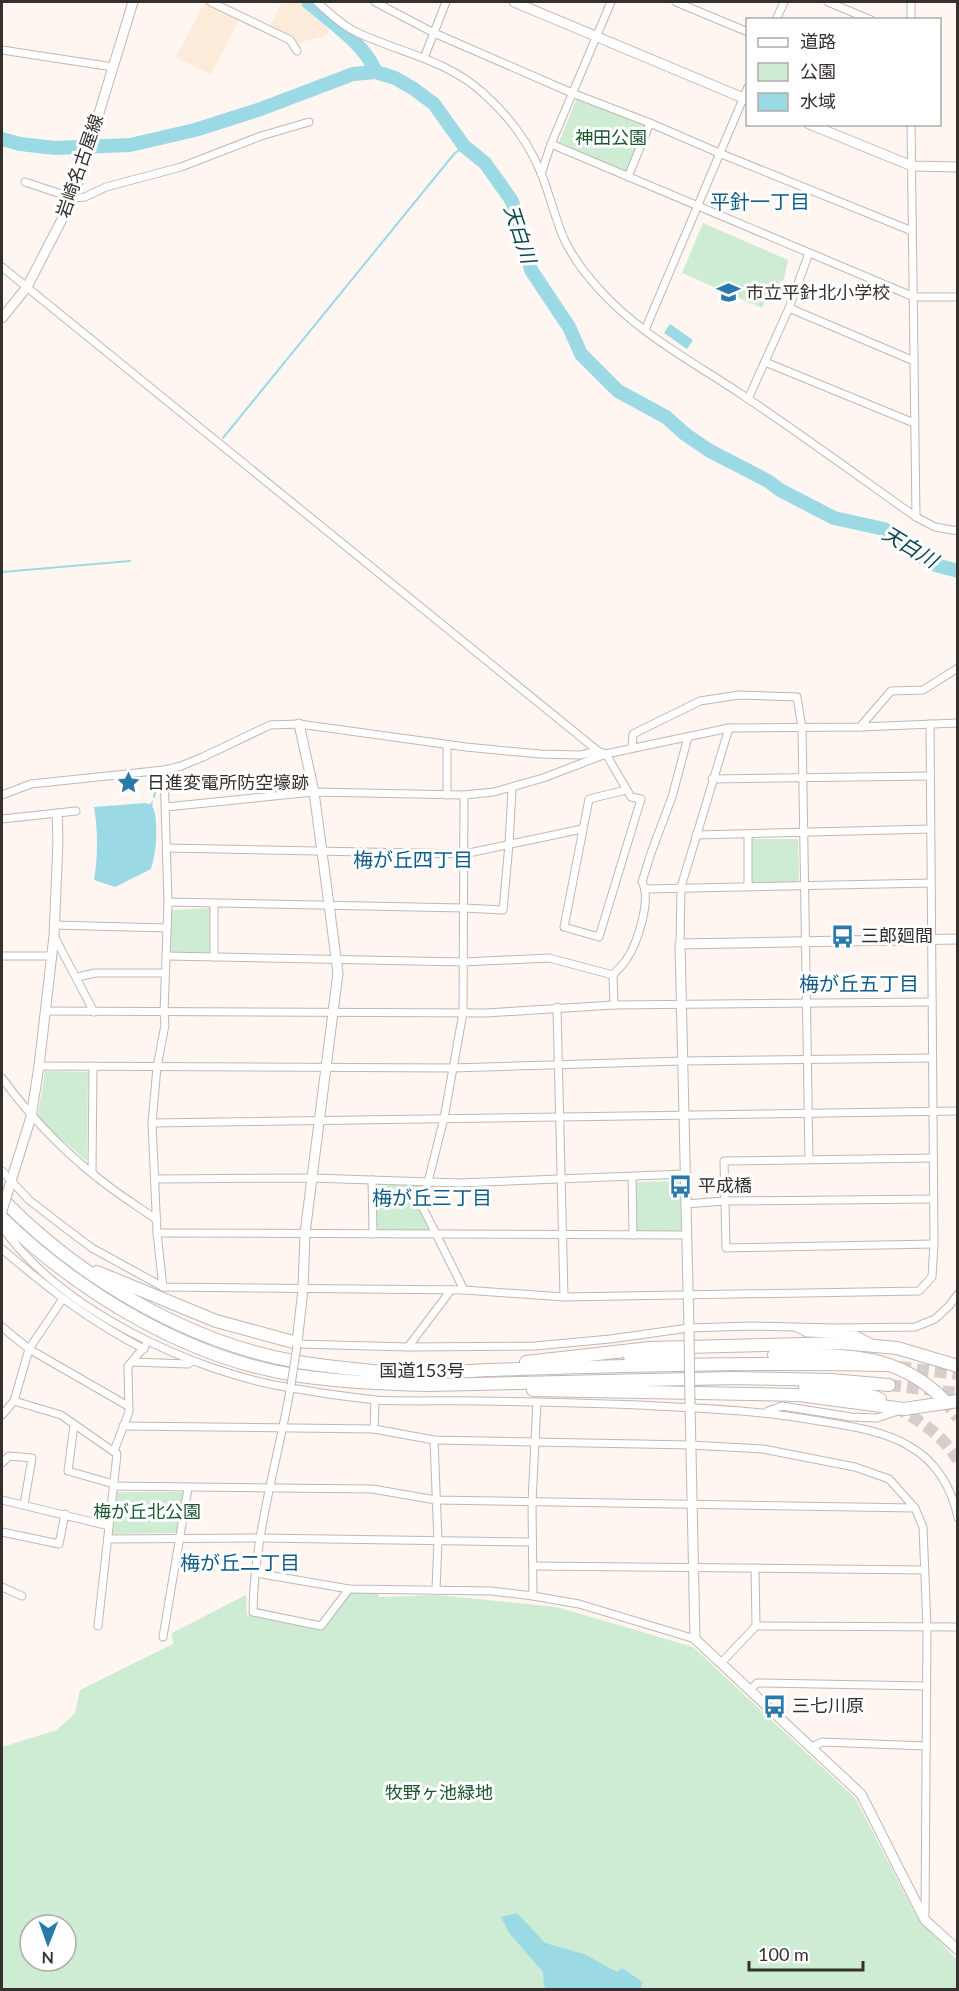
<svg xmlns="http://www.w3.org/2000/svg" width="959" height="1991" viewBox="0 0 959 1991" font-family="Lato,'Noto Sans JP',sans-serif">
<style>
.commercial{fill:#fdebda}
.green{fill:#ceecd3;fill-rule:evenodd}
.water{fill:#9bdae4}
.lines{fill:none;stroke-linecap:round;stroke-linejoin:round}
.stream{stroke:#9bdae4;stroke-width:2}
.river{stroke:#9bdae4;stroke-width:14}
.highway-tunnel{stroke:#d6cecb;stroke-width:12;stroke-dasharray:12 6;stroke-linecap:butt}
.street-casing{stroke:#c2b7b2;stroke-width:9}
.secondary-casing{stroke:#c2b7b2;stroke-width:11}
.highway-casing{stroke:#c2b7b2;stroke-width:14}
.street{stroke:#fff;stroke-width:7}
.secondary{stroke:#fff;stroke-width:9}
.highway{stroke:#fff;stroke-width:12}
.street-bridge-casing{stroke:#c2b7b2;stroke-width:9;stroke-linecap:butt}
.secondary-bridge-casing{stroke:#c2b7b2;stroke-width:11;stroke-linecap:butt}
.street-bridge{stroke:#fff;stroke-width:7}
.secondary-bridge{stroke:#fff;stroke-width:9}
.labels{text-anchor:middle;stroke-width:6;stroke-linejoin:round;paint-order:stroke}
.park-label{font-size:18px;fill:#1a592f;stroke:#fff}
.street-label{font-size:18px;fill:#34302e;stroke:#fff}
.poi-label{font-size:18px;fill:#34302e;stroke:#fff;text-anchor:start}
.neighbourhood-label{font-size:20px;fill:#0e5d89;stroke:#fff}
.water-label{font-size:20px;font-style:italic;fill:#0b454d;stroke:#fff}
</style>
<rect width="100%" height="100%" fill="#fff6f2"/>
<!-- commercial -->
<g class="commercial">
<path d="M205,2L240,18L211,75L176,57Z"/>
<path d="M282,2H298L330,31L325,36L299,43L269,28Z"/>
</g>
<!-- green -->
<g class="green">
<path d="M577,98L645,126L626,172L559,142Z"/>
<path d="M703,223L788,260L784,279L773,288L762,308L682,273Z"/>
<path d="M750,839H798L799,883L751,885Z"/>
<path d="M213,908L212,951L208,953L172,952L169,949L172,910Z"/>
<path d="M45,1071L88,1072L87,1161L37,1119Z"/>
<path d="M682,1181L683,1233L635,1234L634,1182Z"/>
<path d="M374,1182L422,1184L424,1186L419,1206L431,1234L375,1232Z"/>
<path d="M117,1492H183L177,1533L113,1534Z"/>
<path d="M351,1592H378L379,1597L438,1595L557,1607L693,1647L855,1798L917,1917L958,1961L957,1990H2V1747L57,1730L75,1713L80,1690L173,1644L172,1633L246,1595L247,1615L322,1629ZM30,1925H66V1961H30Z"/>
</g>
<!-- water -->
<g class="water">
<path d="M670,324L693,340L687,349L664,333Z"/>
<path d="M153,800C151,807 154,808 155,814C158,832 156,853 151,869L115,887L94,880C98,857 98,830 94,807L145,803L150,804Z"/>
<path d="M517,1913L545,1943L584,1954L617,1972L622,1968L643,1982L640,1989H547L544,1986L543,1972L509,1933L501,1917Z"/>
</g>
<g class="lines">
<!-- stream -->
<g class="stream">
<path d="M223,438L454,154L464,146"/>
<path d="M2,572L130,561"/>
<path d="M154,797L158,779"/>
</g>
<!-- river -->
<g class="river">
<path d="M308,2C331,22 364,43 376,72"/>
<path d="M2,139L20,144L55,148L130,145L195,130L258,110L353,74L376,72L395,78L414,89L434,104L464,146L485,163L512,201L531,270L569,327L581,354L618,391L666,417L685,434L710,451L768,481L780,490L834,518L884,529L932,564L958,571"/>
</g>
<!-- highway-tunnel -->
<g class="highway-tunnel">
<path d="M899,1367L958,1374"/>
<path d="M889,1385L958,1393"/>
<path d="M944,1400L958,1418"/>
<path d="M895,1407C920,1420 943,1436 958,1460"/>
</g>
<defs>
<g id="street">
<path d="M211,2L290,40L297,51"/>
<path d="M317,2C329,13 342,25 356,32C398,52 448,60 483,93C508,115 528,141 541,173C550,195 555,219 565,241C574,259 586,275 599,289C638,333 693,362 741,394C801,434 858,476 916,517L935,527L958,531"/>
<path d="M375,2L434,33L572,93L650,123L719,153L912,231"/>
<path d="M676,2L748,32"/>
<path d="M828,2L871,20"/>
<path d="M776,20L784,2"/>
<path d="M911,20V2"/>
<path d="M2,50L113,67"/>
<path d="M424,58L446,2"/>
<path d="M911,124L916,517"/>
<path d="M551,144L914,297H958"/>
<path d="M541,174L551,144L611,2"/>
<path d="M628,177L650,123"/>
<path d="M25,182L73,198L85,197L106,187L181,167L261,136L309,122"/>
<path d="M2,267L598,751L606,754L631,797L641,799L599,937L564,927L589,799L626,790"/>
<path d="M789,308L914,361"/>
<path d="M645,330L748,87"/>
<path d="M765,362L914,423"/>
<path d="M748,399L789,308L809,253"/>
<path d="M860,727L891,691L923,690L958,668"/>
<path d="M447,745V795"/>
<path d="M632,747L633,734L700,701L739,695L797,697L802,728L809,1159"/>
<path d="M712,779L930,776"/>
<path d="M2,795L31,784L164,770L181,766L203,757L270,725L299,724L466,747L540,754L580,755L598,751"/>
<path d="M464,795L463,1013L444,1118L422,1206L464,1290"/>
<path d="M166,807L314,792L464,795L494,792L543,778L606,754L729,728L860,727L958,723"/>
<path d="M2,819L76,811"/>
<path d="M696,835L930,829"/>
<path d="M167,848L464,854L582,829"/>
<path d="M748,887V834"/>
<path d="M646,889L931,883"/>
<path d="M168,902L464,908L503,910L509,844L512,789"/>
<path d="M54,925L167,928"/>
<path d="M54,936L94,1012"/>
<path d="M680,944L681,887L729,728"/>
<path d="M2,956H51"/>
<path d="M166,956L463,962L549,958L613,975"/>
<path d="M214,957V903"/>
<path d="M77,977L95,973H165"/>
<path d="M614,1005L613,975C617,970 622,966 626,960C637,945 652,899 642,882L651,853L672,797L688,737"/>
<path d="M557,1007L564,1297"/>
<path d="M45,1011L486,1013L614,1005L932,1002"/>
<path d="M39,1066L452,1068L682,1061L932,1058"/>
<path d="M2,1078C34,1122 71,1159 115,1191C129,1201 143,1210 157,1220"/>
<path d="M152,1123L958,1111"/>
<path d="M933,1158L724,1161L726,1248L934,1244"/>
<path d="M2,1171L29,1200L64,1227L92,1248L163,1287L464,1290L564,1297L919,1291L932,1277L934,1244L930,724"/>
<path d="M92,1172L93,1066"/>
<path d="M632,1177L633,1235"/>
<path d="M155,1179L312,1178L460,1183L685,1174"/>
<path d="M372,1180L373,1234"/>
<path d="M685,1204L725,1201L933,1199"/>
<path d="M2,1227C61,1310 192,1372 291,1388C319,1393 347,1397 375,1400C410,1402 446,1400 481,1401C546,1402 611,1403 676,1407C722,1409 767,1412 813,1420C843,1425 883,1430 909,1446C936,1461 952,1488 958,1518"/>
<path d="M157,1233L686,1235"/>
<path d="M2,1249C49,1289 88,1320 144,1349"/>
<path d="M163,1287L157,1233L152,1123L157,1067L165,1025L164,1013L168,902L164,770"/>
<path d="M2,1327L29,1349L128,1406"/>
<path d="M797,1328L807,1333L856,1335L870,1342"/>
<path d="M297,1344L408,1347L451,1290"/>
<path d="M408,1347L535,1346L610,1339L689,1328L752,1326L837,1328L915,1327L935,1319L949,1306L958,1294"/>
<path d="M132,1362L188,1364L193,1361"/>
<path d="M291,1385C278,1460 254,1535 253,1612L321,1626L349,1589"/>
<path d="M14,1401L61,1415L117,1454L98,1626"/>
<path d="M768,1411L782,1406L851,1417L877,1418L901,1410"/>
<path d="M2,1415L14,1401L29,1349L62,1300"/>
<path d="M74,1425L68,1471L114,1484"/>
<path d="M123,1426L374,1429L375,1400"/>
<path d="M374,1429L434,1440L691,1445L763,1449L855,1467L889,1479L915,1508L923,1527L927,1627L925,1917"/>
<path d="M434,1440L438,1541L436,1589"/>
<path d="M114,1451L129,1412L128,1366L145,1346"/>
<path d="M2,1463L9,1456L32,1458L24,1505"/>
<path d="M113,1486L372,1489L436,1500L915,1508"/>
<path d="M2,1500L109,1526"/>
<path d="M2,1532L59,1544L65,1514"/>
<path d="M108,1539L261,1538L532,1542"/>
<path d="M533,1566L924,1570"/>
<path d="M755,1568L756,1626"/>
<path d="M256,1573L349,1589L491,1591L533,1596L579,1604L695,1639"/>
<path d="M2,1587L22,1596"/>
<path d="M533,1596L532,1502L537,1402"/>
<path d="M163,1637L188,1488"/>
<path d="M721,1663L756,1626L958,1627"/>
<path d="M750,1690L757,1683L926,1686"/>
<path d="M812,1747L822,1742L926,1746"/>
</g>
<g id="secondary">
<path d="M514,2L748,100"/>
<path d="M809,124L912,166L958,167"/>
<path d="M2,318L27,287L73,198L133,2"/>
<path d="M8,1191L31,1117L39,1066L54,936L58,841L57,814"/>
<path d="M689,1331L680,944L958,939"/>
<path d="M297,1343L303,1289L305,1233L338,973L314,792L299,724"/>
<path d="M690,1404L695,1639L861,1794L925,1920L958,1950"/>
</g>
<g id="highway">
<path d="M2,1199C78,1277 185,1341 293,1361C319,1366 346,1368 372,1371C405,1374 438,1372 471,1371C510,1369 549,1368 588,1367C689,1364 789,1363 889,1365"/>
<path d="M2,1218C82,1295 190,1360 301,1376C343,1382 386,1384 429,1385L733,1378L831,1380L889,1385"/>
<path d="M97,1272L216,1321L297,1343"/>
<path d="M774,1355C839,1355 895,1350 944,1400"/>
<path d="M630,1357L682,1356"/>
<path d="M526,1362L650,1348L842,1343L897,1348L958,1366"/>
<path d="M805,1386L869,1395L880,1399"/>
<path d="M533,1390L799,1395L904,1409L958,1401"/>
</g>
</defs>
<!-- street casing -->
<use href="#street" class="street-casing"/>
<!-- secondary casing -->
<use href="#secondary" class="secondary-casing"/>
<!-- highway casing -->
<use href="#highway" class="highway-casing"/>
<!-- street -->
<use href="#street" class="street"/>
<!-- secondary -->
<use href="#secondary" class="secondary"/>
<!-- highway -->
<use href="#highway" class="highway"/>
<defs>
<path id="street-bridge" d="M291,1385L297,1346"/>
<g id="secondary-bridge">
<path d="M2,1211L8,1191"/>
<path d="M689,1331L690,1404"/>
</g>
</defs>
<!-- street-bridge casing -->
<use href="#street-bridge" class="street-bridge-casing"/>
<!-- secondary-bridge casing -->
<use href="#secondary-bridge" class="secondary-bridge-casing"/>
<!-- street-bridge -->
<use href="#street-bridge" class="street-bridge"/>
<!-- secondary-bridge -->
<use href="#secondary-bridge" class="secondary-bridge"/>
</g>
<!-- icons -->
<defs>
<symbol id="school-bare" viewBox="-9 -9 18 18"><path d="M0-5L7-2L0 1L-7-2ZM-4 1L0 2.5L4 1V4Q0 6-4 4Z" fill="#2a79ab" stroke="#fff" stroke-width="2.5" paint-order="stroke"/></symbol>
<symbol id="sight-bare" viewBox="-9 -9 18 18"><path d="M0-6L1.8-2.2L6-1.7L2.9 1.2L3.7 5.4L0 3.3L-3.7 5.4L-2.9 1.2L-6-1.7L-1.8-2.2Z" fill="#2a79ab" stroke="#fff" stroke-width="2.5" paint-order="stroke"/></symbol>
<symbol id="bus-bare" viewBox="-9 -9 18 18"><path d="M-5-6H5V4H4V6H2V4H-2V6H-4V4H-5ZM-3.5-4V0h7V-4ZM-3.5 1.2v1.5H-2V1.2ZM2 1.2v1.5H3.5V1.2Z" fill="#2a79ab" stroke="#fff" stroke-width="2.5" paint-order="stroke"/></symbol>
</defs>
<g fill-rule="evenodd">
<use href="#school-bare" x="712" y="276" width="33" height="33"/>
<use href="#sight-bare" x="112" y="766" width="33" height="33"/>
<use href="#bus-bare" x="826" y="920" width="33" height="33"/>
<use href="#bus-bare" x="664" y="1170" width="33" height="33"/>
<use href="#bus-bare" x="758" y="1690" width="33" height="33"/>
</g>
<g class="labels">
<!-- park labels -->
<g class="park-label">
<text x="611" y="144">神田公園</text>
<text x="147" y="1518">梅が丘北公園</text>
<text x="439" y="1799">牧野ヶ池緑地</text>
</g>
<!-- street labels -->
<g class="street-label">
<text transform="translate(80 166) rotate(-71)" y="6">岩崎名古屋線</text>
<text x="422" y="1377">国道153号</text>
</g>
<!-- poi labels -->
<g class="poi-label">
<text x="746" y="299">市立平針北小学校</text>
<text x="147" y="789">日進変電所防空壕跡</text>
<text x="861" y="942">三郎廻間</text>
<text x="698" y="1192">平成橋</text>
<text x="792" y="1712">三七川原</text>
</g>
<!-- neighbourhood labels -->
<g class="neighbourhood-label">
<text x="760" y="209">平針一丁目</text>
<text x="413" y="867">梅が丘四丁目</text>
<text x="859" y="991">梅が丘五丁目</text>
<text x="432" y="1205">梅が丘三丁目</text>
<text x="240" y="1570">梅が丘二丁目</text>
</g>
<!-- water labels -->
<g class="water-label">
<text transform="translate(520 234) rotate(72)" y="7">天白川</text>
<text transform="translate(910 547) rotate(31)" y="7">天白川</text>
</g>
</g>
<!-- border -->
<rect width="959" height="1991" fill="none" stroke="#34302e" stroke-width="6"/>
<!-- legend -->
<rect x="746" y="18" width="195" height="108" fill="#ffffff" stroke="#aeacab" stroke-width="1.5"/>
<rect x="758" y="38" width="30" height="9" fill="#ffffff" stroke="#aeacab" stroke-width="1.5"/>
<text x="800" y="48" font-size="18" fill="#34302e">道路</text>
<rect x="758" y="63" width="30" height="18" fill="#ceecd3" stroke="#aeacab" stroke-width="1.5"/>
<text x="800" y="78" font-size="18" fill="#34302e">公園</text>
<rect x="758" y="93" width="30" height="18" fill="#9bdae4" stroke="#aeacab" stroke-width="1.5"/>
<text x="800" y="108" font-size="18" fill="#34302e">水域</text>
<!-- north arrow -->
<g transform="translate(48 1943) rotate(181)"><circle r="28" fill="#ffffff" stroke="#aeacab" stroke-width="1.5"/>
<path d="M0-4.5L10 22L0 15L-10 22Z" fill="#2a79ab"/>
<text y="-9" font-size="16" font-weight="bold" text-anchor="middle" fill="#34302e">N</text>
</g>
<!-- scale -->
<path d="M749 1961v9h114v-9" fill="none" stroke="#34302e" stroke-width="3"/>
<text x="758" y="1961" font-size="18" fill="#34302e" stroke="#ffffff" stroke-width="4.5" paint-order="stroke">100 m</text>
</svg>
